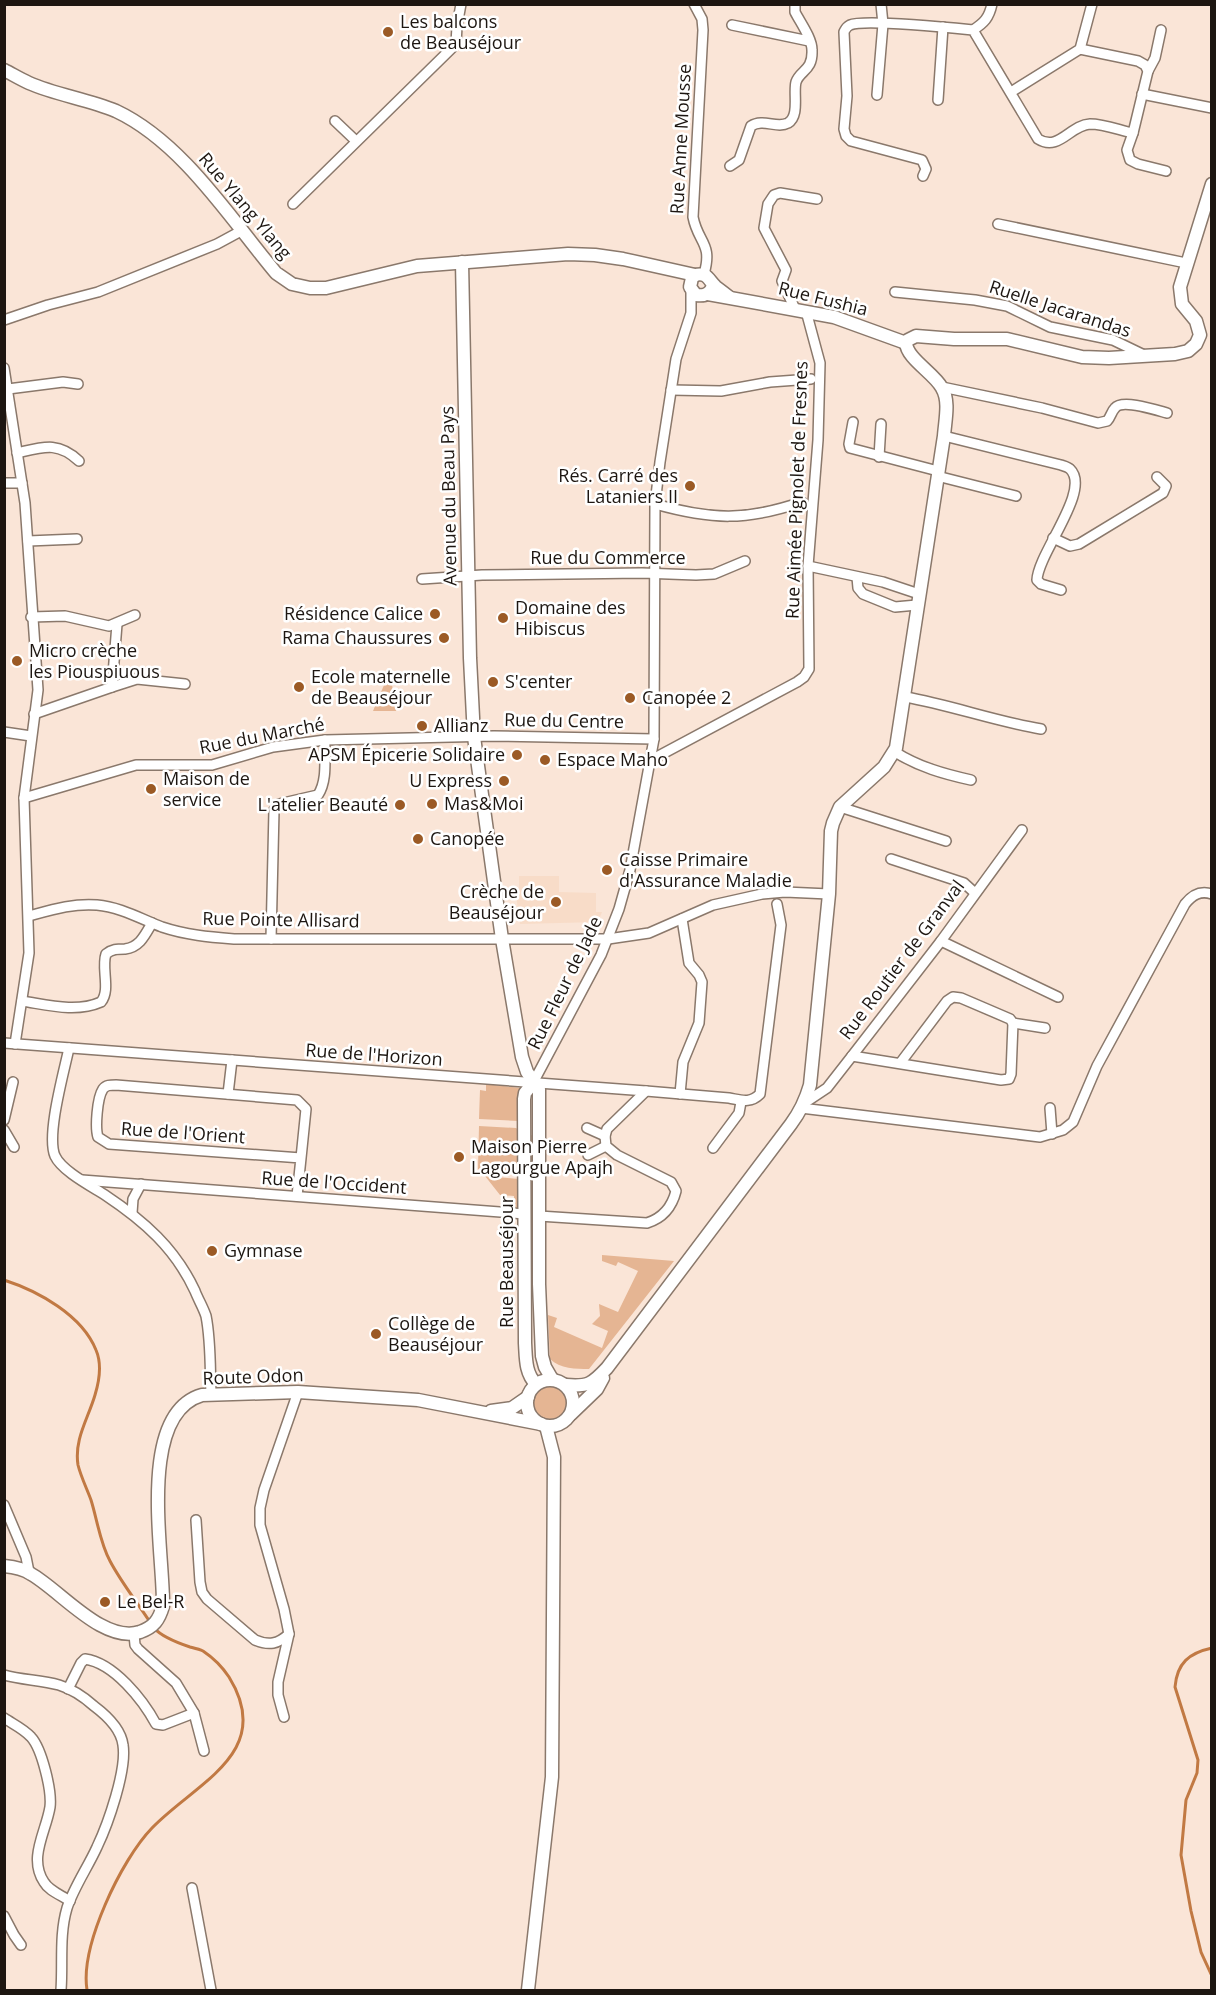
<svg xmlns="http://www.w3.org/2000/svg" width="1216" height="1995" viewBox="0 0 1216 1995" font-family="'Open Sans',sans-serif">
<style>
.built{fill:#f8dcc8}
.green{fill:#e5b593}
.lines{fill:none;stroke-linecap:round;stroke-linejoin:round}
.stream{stroke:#c17943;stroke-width:3}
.minor-casing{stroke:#8a786b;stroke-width:12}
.tertiary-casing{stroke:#8a786b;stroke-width:15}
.minor{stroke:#fff;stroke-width:9}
.tertiary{stroke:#fff;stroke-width:12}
.poi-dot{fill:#9b5a25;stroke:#fff;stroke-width:2}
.labels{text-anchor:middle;stroke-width:5;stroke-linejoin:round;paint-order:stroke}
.poi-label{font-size:18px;fill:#1d1611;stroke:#fff;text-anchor:start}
.street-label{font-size:18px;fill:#1d1611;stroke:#fff}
</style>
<rect width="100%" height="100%" fill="#fae5d7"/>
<!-- built -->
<path class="built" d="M519,876H559V892L596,893V912H602L598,922L520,924L515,888H519Z"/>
<!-- green -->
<g class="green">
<path d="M390,671L396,711H373Z"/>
<path d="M486,1084L520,1088L519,1121L479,1119L480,1090L486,1091Z"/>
<path d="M479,1126L516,1128L521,1132L519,1171L517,1173L478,1169Z"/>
<path d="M532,1135L534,1136V1280H531L530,1136Z"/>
<path d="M485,1176L519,1179L520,1205L516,1209L501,1208L505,1205H514V1196L500,1195Z"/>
<path d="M602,1255L674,1261L589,1369C576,1369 560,1369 550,1359L548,1315L557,1318L554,1327L602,1348L608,1331L592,1324L600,1316L599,1304L618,1312L638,1271L618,1262L616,1266L602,1261Z"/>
<circle cx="550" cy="1403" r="19"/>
</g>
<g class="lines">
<!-- stream -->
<g class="stream">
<path d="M4,1280C38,1291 82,1315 96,1350C102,1364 99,1382 95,1395C88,1419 74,1439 78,1465C81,1477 87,1489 91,1500C97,1519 100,1543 110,1561C121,1582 137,1602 150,1622"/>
<path d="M1212,1648C1189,1653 1177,1663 1175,1687L1198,1760L1197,1773L1186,1800L1181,1855L1191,1911L1201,1952L1212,1976"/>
<path d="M87,1990C80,1946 121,1860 152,1828C195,1783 276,1753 229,1677C223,1668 212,1657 203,1651C199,1649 194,1648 190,1647C178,1643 162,1637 154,1628"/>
</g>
<defs>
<g id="minor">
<path d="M694,4L702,19L703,30L693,217C698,243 713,243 704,274"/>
<path d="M732,25L809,41"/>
<path d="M973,30C984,23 989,18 992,4"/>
<path d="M1148,71L1155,58L1161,30"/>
<path d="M1011,92L1080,49L1092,4"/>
<path d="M1142,94L1212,108"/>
<path d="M877,95L883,24L881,4"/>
<path d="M938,100L943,27"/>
<path d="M335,121L356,141"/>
<path d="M1133,133L1127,150L1130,160L1138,164L1166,171"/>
<path d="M730,166L739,160L751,126C763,118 777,129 788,123C800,116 793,93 796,82C800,70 813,71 812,50C812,38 800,22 795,12V4"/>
<path d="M923,176L926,169L922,160L851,141L846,136L844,129L847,96L844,32C846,28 846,27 850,25C863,19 953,28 973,30L1038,139C1059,152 1070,125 1090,124C1104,124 1119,130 1133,133L1148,71L1145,65L1138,61L1080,49"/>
<path d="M293,204L456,44L457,26L461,4"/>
<path d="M998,224L1186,263"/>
<path d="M895,292L975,300L1007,306L1050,327L1113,340L1142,354"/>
<path d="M795,309L782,281L786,270L764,228L768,204L774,195L780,193L817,199"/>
<path d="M4,320L48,305L98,292L217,244L241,231"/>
<path d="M4,368L25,503L38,690L24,798L29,953L15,1044"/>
<path d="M942,387L1042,408L1098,423L1107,421C1111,417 1111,412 1115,408C1122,399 1156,410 1167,413"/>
<path d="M8,389L63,382L78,384"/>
<path d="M671,390L721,391L770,382L811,379"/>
<path d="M853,422L849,444L850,448L938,471"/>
<path d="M944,436L1061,465C1064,466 1068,467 1070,469C1092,490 1038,553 1037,580L1041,584L1061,590"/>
<path d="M17,453C43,447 58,441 79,461"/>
<path d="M879,457L881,424"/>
<path d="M937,476L1016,496"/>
<path d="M4,483H22"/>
<path d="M655,504C712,520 746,521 802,502"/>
<path d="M1053,538L1070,546L1079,544L1163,493L1166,486L1157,477"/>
<path d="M28,541L77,539"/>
<path d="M808,566L883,582L919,594"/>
<path d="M857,577L858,588L863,594L895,607L917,605"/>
<path d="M422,579L482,575L642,573L696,575L714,574L745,561"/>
<path d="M31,617L65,616L109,626L135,615"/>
<path d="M112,687L137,679L185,684"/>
<path d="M905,697C951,705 994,721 1041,729"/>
<path d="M34,714L112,687L117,624"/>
<path d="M4,732L31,736"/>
<path d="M895,752C919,767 944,774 971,780"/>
<path d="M651,760L797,682L804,677L809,669L808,566L818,440L820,363L806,311"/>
<path d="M24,798L136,765H212L273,747L325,740L494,736L654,739"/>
<path d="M840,807L946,841"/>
<path d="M891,859L964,883L975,893"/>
<path d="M29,916C51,910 73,903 97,905C120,907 141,919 162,927C186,935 209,937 234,939H608L649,933L713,905L762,894L785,892L829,894"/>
<path d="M271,939L274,810L279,804L318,795C328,780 324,757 325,740"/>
<path d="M941,941L1058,997"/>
<path d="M22,1001C48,1005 76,1013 101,1002C111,990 101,968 106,954C112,949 117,949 125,949C140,947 145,935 152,923"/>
<path d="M4,1043L646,1091L729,1098C741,1100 750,1104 760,1094L781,925L777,904"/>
<path d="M69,1048C64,1072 46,1135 55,1156C62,1171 91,1186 105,1195C144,1221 175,1248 195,1291C198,1299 203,1307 206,1316C211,1341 210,1368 211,1394"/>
<path d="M852,1056L1001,1080L1009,1079L1011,1074L1013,1023"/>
<path d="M901,1062L947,1001L953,997L961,998L1010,1019L1013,1023L1045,1028"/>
<path d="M533,1083L601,955L619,909L630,870L654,739L655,504L660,462L676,359L691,313V290"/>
<path d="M228,1094L232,1060"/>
<path d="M680,1094L683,1062L699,1023L702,982L699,975L689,963L682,919"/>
<path d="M803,1104L827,1088L852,1056L941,941L1022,830"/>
<path d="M801,1108L1040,1137L1063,1130L1073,1122L1097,1066L1185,904C1192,895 1200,890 1212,894"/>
<path d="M1050,1108L1052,1134"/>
<path d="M4,1120L13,1082"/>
<path d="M587,1128L605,1136"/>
<path d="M4,1130L14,1147"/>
<path d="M713,1148L739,1113L741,1102"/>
<path d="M588,1155L606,1146"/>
<path d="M82,1180L525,1214"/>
<path d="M297,1196L301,1158L109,1144L98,1137C95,1128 97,1098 103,1089C106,1085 110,1085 116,1085L297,1100L306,1109L301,1158"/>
<path d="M132,1213L133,1199L141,1184"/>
<path d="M539,1216L647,1223C663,1218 672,1207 676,1191L671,1182L617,1155L606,1146L605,1136L607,1129L646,1091"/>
<path d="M4,1505L26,1557L29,1572"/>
<path d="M196,1520L200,1582L202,1592L207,1599L255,1640C269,1646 278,1644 289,1634"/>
<path d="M134,1634L135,1645L138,1649L176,1683L194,1713L204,1751"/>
<path d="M4,1675C22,1680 41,1680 59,1685C72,1689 84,1697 94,1706C106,1715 121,1729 123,1745C127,1770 108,1824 97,1847C88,1867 74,1887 67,1908C59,1935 63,1963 61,1990"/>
<path d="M68,1689L81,1663L85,1659C114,1663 143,1700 156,1724L163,1725L194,1713"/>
<path d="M284,1717L278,1695V1682L289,1634L284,1609L260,1525V1508L264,1490L298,1392"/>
<path d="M4,1718C13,1724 24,1729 31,1737C42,1749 52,1791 50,1807C46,1832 28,1858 44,1882C49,1891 61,1895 70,1901"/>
<path d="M192,1888L211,1990"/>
<path d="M4,1916L14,1935L21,1945"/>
</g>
<g id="tertiary">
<path d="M4,70C12,74 20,79 29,83C56,95 88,99 116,111C182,142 230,218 276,273L292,284L310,288H326L417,266L568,254L595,255L623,259L695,275C708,272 708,280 716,287C720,290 724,293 729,297"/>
<path d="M462,262L470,658L474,737L502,939L522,1057L527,1072L539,1089V1284L542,1356L545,1367L552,1379"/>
<path d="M695,275L692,278L690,287L696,295C703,296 709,295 712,288"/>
<path d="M708,294L834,317L906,343"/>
<path d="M906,343L908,340L916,336L954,339H1007L1082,357L1109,358L1175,354L1188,351L1196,344L1200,335L1196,321L1182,304L1180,287L1212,184"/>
<path d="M533,1083L525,1093L524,1099L525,1343C526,1358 525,1373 536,1384"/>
<circle cx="550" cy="1403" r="23"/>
<path d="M566,1385C588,1387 592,1384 607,1368L791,1124C800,1112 806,1099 810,1085L829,894L831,831L833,823L840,807L884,767L896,748L944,436C945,421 950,401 942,388C934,373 907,359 906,343"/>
<path d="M491,1411L512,1408L528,1397"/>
<path d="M571,1414L597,1389L603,1378"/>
<path d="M4,1566C14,1567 24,1569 31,1574C60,1590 103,1644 140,1632C154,1627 159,1620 163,1606C164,1554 136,1414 202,1395L298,1392L418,1400L541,1424"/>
<path d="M528,1990L552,1777L554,1457L546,1426"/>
</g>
</defs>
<!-- minor casing -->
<use href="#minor" class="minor-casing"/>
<!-- tertiary casing -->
<use href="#tertiary" class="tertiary-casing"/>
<!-- minor -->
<use href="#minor" class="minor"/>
<!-- tertiary -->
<use href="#tertiary" class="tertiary"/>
</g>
<!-- markers -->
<g class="poi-dot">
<circle cx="388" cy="32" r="6"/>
<circle cx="690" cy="486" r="6"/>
<circle cx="435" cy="614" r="6"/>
<circle cx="503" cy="618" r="6"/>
<circle cx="444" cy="638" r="6"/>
<circle cx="17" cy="661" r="6"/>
<circle cx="493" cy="682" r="6"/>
<circle cx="299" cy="687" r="6"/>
<circle cx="630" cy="698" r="6"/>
<circle cx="422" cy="726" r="6"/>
<circle cx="517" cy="755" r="6"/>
<circle cx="545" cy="760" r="6"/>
<circle cx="504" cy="781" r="6"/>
<circle cx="151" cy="789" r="6"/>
<circle cx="432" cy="804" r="6"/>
<circle cx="400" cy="805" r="6"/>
<circle cx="418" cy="839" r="6"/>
<circle cx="607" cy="870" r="6"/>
<circle cx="556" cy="902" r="6"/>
<circle cx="459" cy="1157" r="6"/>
<circle cx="212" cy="1251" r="6"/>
<circle cx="376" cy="1334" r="6"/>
<circle cx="105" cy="1602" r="6"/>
</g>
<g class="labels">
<!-- poi labels -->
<g class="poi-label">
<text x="400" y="28">Les balcons<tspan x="400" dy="21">de Beauséjour</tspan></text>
<text x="678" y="482" text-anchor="end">Rés. Carré des<tspan x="678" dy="21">Lataniers II</tspan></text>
<text x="515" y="614">Domaine des<tspan x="515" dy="21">Hibiscus</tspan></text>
<text x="423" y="620" text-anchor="end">Résidence Calice</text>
<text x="432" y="644" text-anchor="end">Rama Chaussures</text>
<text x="29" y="657">Micro crèche<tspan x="29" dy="21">les Piouspiuous</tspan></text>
<text x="311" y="683">Ecole maternelle<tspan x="311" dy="21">de Beauséjour</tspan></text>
<text x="505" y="688">S'center</text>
<text x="642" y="704">Canopée 2</text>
<text x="434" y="732">Allianz</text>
<text x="505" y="761" text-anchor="end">APSM Épicerie Solidaire</text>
<text x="557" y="766">Espace Maho</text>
<text x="163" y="785">Maison de<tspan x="163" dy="21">service</tspan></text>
<text x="492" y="787" text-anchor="end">U Express</text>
<text x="444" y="810">Mas&amp;Moi</text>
<text x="388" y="811" text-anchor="end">L'atelier Beauté</text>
<text x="430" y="845">Canopée</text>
<text x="619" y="866">Caisse Primaire<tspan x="619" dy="21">d'Assurance Maladie</tspan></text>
<text x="544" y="898" text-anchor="end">Crèche de<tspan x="544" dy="21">Beauséjour</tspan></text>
<text x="471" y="1153">Maison Pierre<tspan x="471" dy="21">Lagourgue Apajh</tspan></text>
<text x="224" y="1257">Gymnase</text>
<text x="388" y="1330">Collège de<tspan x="388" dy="21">Beauséjour</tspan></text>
<text x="117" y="1608">Le Bel-R</text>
</g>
<!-- street labels -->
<g class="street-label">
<text transform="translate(681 139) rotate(-87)" y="6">Rue Anne Mousse</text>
<text transform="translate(245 206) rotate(50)" y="6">Rue Ylang Ylang</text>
<text transform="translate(823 299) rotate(14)" y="6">Rue Fushia</text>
<text transform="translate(1060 309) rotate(18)" y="6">Ruelle Jacarandas</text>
<text transform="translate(797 490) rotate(-88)" y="6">Rue Aimée Pignolet de Fresnes</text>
<text transform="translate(449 496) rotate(-91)" y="6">Avenue du Beau Pays</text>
<text x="608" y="564">Rue du Commerce</text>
<text transform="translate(564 721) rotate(1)" y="6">Rue du Centre</text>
<text transform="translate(262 736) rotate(-11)" y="6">Rue du Marché</text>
<text transform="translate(281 920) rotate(1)" y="6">Rue Pointe Allisard</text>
<text transform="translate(902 960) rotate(-53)" y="6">Rue Routier de Granval</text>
<text transform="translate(565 983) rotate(-64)" y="6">Rue Fleur de Jade</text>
<text transform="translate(374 1055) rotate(4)" y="6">Rue de l'Horizon</text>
<text transform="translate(183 1133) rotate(4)" y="6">Rue de l'Orient</text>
<text transform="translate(334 1183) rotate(4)" y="6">Rue de l'Occident</text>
<text transform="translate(507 1262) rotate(-90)" y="6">Rue Beauséjour</text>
<text transform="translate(253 1377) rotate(-2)" y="6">Route Odon</text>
</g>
</g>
<!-- border -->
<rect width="1216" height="1995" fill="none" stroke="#1d1611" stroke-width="12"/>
</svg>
